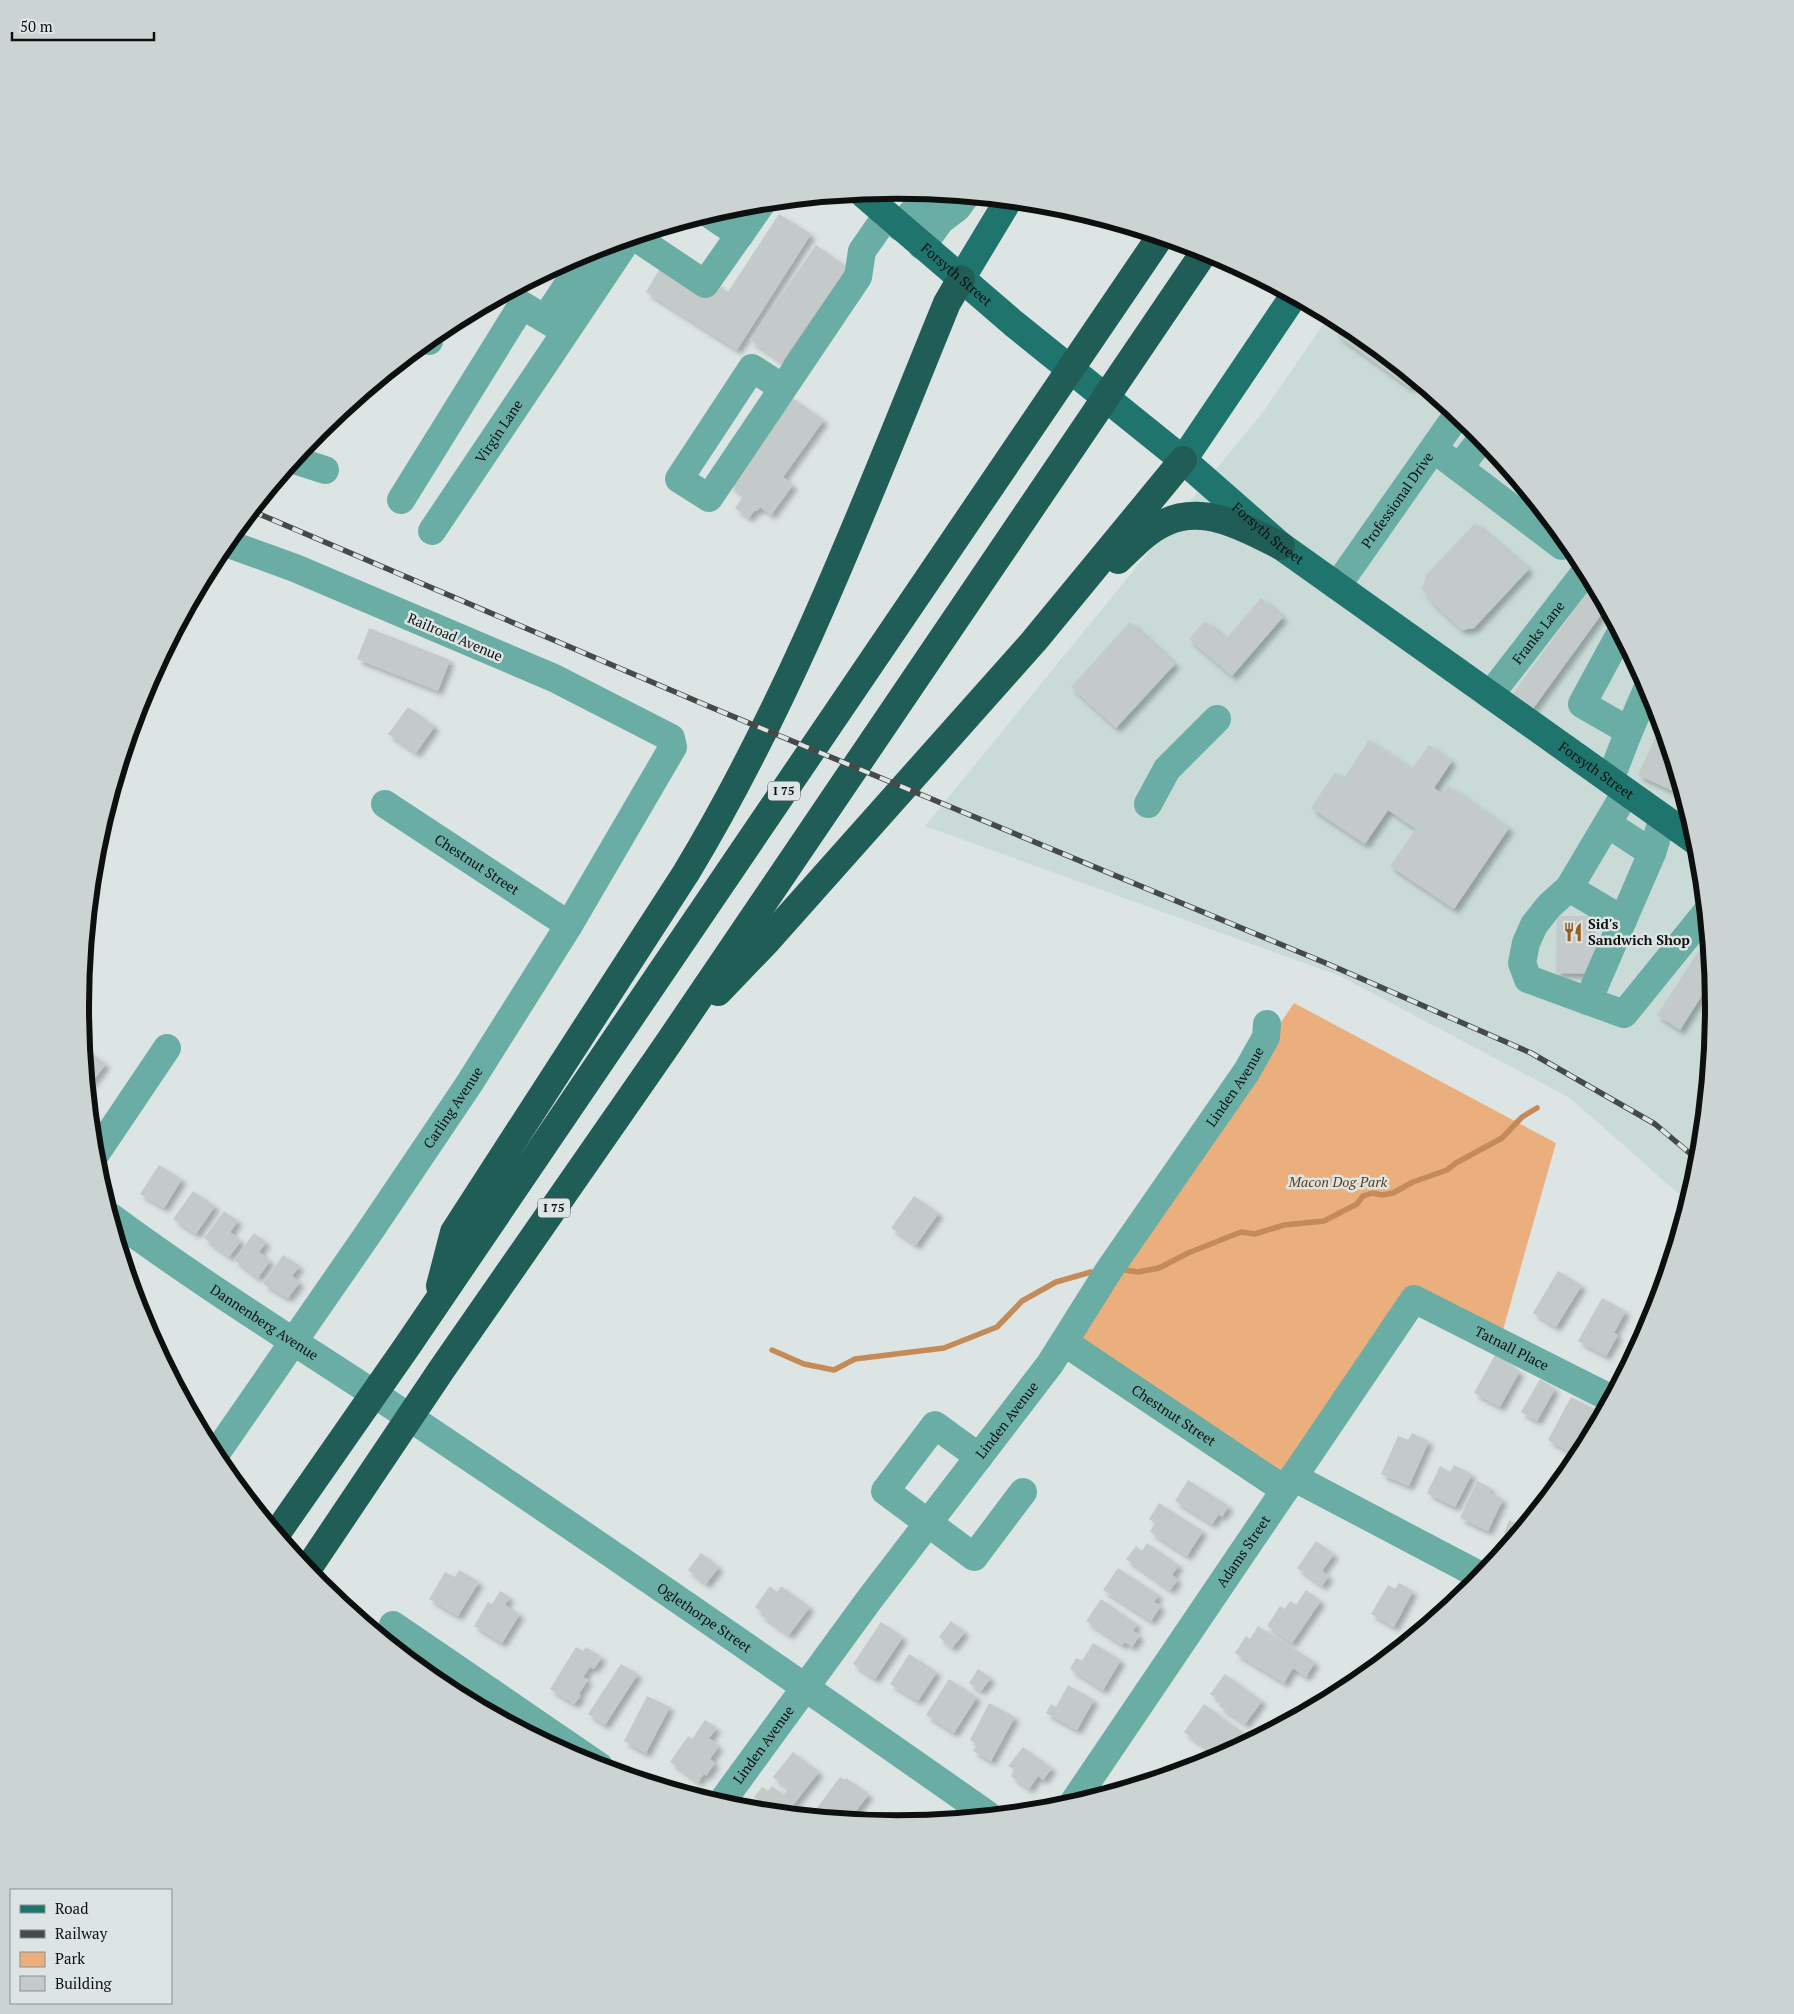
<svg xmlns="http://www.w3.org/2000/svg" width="1794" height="2014" viewBox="0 0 1794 2014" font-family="'PT Serif',serif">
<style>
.built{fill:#c9dad7}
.green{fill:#ebaf7d}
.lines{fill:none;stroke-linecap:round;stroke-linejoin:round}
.stream{stroke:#c48a58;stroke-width:5.5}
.building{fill:#c3cac9;filter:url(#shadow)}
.minor{stroke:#69ada5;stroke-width:28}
.major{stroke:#1f756d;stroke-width:28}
.highway{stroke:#215d57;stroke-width:28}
.rail-casing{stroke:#454948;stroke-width:5.5}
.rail{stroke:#dde5e4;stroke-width:4;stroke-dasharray:11;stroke-linecap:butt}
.labels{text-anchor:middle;stroke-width:5;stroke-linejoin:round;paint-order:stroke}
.shield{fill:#dde5e4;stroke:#4b504f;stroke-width:1}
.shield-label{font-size:12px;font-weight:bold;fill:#0d100f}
.street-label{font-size:14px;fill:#0d100f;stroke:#dde5e4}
.poi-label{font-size:14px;font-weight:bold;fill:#0d100f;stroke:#dde5e4;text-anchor:start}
.park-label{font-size:14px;font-style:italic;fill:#623a14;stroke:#dde5e4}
.rim{fill:none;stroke:#0d100f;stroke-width:6}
</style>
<defs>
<filter id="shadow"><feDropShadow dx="4.5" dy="4.5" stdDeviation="2.5" flood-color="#0004"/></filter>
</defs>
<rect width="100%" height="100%" fill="#dde5e4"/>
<!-- built -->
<path class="built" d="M1329,316L1351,328L1475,430L1576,553L1652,695L1698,848L1714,1007L1698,1167L1688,1202L1570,1098L1340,976L925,826L1263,412Z"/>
<!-- green -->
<path class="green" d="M1294,1003L1556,1143L1499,1344L1412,1298L1286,1490L1066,1342Z"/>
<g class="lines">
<!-- stream -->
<g class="stream">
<path d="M1125,1270L1138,1272L1159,1268L1188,1253L1241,1232L1255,1234L1284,1225L1324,1221L1357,1204L1363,1196L1372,1193L1382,1195L1393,1193L1413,1182L1447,1170L1456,1163L1502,1138L1522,1117L1537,1108"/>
<path d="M772,1350L804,1364L834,1370L855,1359L944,1348L997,1327L1022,1301L1056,1282L1091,1272"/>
</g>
</g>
<!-- building -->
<g class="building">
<path d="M779,214L811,234L737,350L646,292L660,268L710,280L728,292Z"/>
<path d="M816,245L847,267L782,362L750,340Z"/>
<path d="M572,259L564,282L549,272L546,277L542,275Z"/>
<path d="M1345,324L1415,381L1410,388L1337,335Z"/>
<path d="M791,397L824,420L783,477L793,485L771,515L760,507L757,511L755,510L749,518L735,508L744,495L729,485Z"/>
<path d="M1475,523L1529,569L1474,628L1462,630L1431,601L1422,588L1427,574Z"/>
<path d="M1593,584L1606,608L1532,710L1512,695Z"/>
<path d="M1261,598L1283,617L1232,676L1189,639L1205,621L1226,639Z"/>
<path d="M1130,622L1175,664L1116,728L1071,687Z"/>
<path d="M369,628L450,660L438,691L357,659Z"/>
<path d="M408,707L435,726L416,753L388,734Z"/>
<path d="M1661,725L1682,795L1638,775Z"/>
<path d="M1369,740L1412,769L1429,745L1452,761L1434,788L1443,794L1448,786L1509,828L1454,909L1390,866L1416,829L1388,810L1365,844L1311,808L1335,772L1344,778Z"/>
<path d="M1557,916H1589V948H1598V974L1556,973Z"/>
<path d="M1707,938L1711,981L1680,1030L1657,1015Z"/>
<path d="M84,1048L106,1064L88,1087Z"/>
<path d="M159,1165L182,1179L164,1208L140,1194Z"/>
<path d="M193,1191L215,1206L196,1234L173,1219Z"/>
<path d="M914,1196L939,1213L916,1245L891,1228Z"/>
<path d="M224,1211L238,1221L230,1232L241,1241L229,1257L204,1238Z"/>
<path d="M254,1233L266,1242L259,1252L270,1261L258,1278L234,1260Z"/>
<path d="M283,1255L300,1266L292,1276L300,1282L288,1298L263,1284Z"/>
<path d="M1558,1271L1582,1285L1556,1327L1533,1313Z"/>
<path d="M1602,1298L1626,1311L1614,1333L1618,1335L1606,1356L1578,1341Z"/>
<path d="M1495,1355L1511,1364L1510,1366L1520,1371L1500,1407L1474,1393Z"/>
<path d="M1540,1379L1555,1389L1537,1421L1521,1412Z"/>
<path d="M1571,1397L1595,1409L1571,1453L1548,1440Z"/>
<path d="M1412,1433L1429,1441L1409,1486L1381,1474L1398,1436L1408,1440Z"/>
<path d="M1454,1465L1472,1474L1455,1507L1427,1493L1440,1466L1450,1472Z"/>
<path d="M1188,1480L1229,1506L1222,1517L1219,1514L1212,1524L1175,1501Z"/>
<path d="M1477,1481L1491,1488L1489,1492L1503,1499L1488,1531L1460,1518Z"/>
<path d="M1159,1503L1203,1531L1187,1556L1150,1532L1155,1523L1149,1519Z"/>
<path d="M1509,1520L1522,1527L1513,1538L1504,1533Z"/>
<path d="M1316,1541L1334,1554L1322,1571L1329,1576L1322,1586L1297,1568Z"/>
<path d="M1147,1543L1179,1565L1172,1575L1178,1580L1170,1590L1126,1559L1136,1546L1142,1551Z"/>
<path d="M701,1553L719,1567L706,1584L688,1570Z"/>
<path d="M1118,1568L1159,1595L1154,1602L1161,1606L1151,1621L1103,1590Z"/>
<path d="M459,1570L479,1582L458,1616L429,1599L445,1572L455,1577Z"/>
<path d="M1399,1583L1413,1591L1394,1627L1371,1614L1388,1585L1395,1589Z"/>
<path d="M770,1586L777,1592L781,1586L810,1607L789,1635L760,1614L762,1612L755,1607Z"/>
<path d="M1306,1590L1321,1601L1292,1643L1267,1626L1280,1606L1285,1609L1290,1601L1296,1605Z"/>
<path d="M500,1591L510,1597L505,1605L520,1614L502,1643L474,1626L488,1602L492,1604Z"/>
<path d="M1101,1599L1137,1624L1133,1631L1140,1635L1132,1647L1125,1642L1122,1645L1086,1621Z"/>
<path d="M951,1621L965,1632L952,1648L939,1637Z"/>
<path d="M881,1622L903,1637L875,1679L853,1664Z"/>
<path d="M1258,1626L1315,1662L1306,1677L1293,1668L1284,1683L1235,1653L1246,1636L1250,1639Z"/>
<path d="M1093,1643L1121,1660L1103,1690L1070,1669L1076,1658L1082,1661Z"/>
<path d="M576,1647L583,1651L586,1647L602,1657L594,1669L590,1667L583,1677L588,1680L579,1694L581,1696L574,1704L550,1689Z"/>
<path d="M909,1654L937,1672L918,1701L890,1684Z"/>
<path d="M621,1664L638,1674L605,1725L588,1714Z"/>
<path d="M978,1669L991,1678L981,1691L969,1683Z"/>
<path d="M1225,1674L1262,1701L1245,1724L1219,1706L1222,1702L1210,1694Z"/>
<path d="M949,1679L977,1697L954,1733L926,1715Z"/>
<path d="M1068,1685L1094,1700L1077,1730L1046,1713L1051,1704L1056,1707Z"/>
<path d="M647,1696L670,1707L646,1753L624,1741Z"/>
<path d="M989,1703L1015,1717L991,1761L973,1751L977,1744L970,1740Z"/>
<path d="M1204,1704L1250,1738L1248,1742L1218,1757L1184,1732Z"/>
<path d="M705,1720L717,1728L709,1738L719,1746L710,1759L715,1763L706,1776L704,1774L698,1782L670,1762L688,1736L692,1739Z"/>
<path d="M1023,1747L1052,1768L1043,1780L1038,1776L1029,1789L1011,1776L1015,1770L1008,1766Z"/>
<path d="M793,1752L819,1772L787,1813L764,1811L758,1806L760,1802L754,1797L762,1787L768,1791L772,1786L784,1795L788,1788L773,1777Z"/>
<path d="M840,1777L845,1780L846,1778L869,1794L850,1819L836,1818L839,1813L834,1809L827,1817L811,1816Z"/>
</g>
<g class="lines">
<!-- minor -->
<g class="minor">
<path d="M709,214L740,235"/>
<path d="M900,227L916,208L939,194"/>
<path d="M635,237L705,284L762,203"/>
<path d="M922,246L940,221L957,208L965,197"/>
<path d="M561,329L545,319L591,250"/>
<path d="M428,340L429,341"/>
<path d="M783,388L752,368L679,479L709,498L858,277L862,251L887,215"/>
<path d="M1434,449L1562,546"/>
<path d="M294,460L325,470"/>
<path d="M1459,468L1482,438"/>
<path d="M401,500L522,305L545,319"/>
<path id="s1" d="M432,531L628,239"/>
<path id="s2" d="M1337,586L1457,415"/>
<path id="s3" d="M1490,695L1586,571"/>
<path d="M1629,731L1648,687"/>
<path d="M1610,780L1629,731L1582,704L1620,634"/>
<path id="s4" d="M385,804L569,925"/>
<path d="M1148,804L1167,769L1217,719"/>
<path d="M1608,824L1652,853"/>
<path d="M1569,888L1623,920L1652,853L1663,818"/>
<path d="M1623,920L1588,1001L1624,1014L1705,914"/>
<path d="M1588,1001L1528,979L1522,963L1526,943L1534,925L1549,906L1569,888L1626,792"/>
<path d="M95,1155L167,1048"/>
<path id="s5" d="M111,1217C211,1291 318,1356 421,1425C612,1553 800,1683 988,1815"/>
<path id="s6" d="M1064,1342L1285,1490"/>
<path id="s7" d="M215,1455L370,1231L469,1084L569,925L673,747L671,738L554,678L295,568L226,543"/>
<path d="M979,1457L935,1425L885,1491L974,1557L1023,1492"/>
<path d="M1293,1477L1481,1576"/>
<path d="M393,1625L599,1766"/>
<path id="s8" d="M721,1803L869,1600L1050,1364L1109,1270L1247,1071L1266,1037L1267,1024"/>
<path id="s9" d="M1073,1803L1414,1299L1610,1398"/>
</g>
<!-- major -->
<g class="major">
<path id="s10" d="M862,193L1013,323L1183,460L1281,546L1697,842"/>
<path d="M961,279L1008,201"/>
<path d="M1183,460L1293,297"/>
</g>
<!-- highway -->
<g class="highway">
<path d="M1118,560C1133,546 1147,530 1166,522C1205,504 1247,529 1281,546"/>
<path d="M718,992L767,941L1034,641L1183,460"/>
<path d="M440,1286L454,1232L686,873C794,694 868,496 947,303L961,279"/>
<path d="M277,1533L408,1345L1160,237"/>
<path d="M307,1570L442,1369L665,1048L1205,251"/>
</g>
<defs>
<path id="rail" d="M252,511L708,706L1328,964L1531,1053L1655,1124L1699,1161"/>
</defs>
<!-- rail casing -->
<use href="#rail" class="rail-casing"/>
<!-- rail -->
<use href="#rail" class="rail"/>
</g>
<!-- icons -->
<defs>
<symbol id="restaurant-bare" viewBox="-9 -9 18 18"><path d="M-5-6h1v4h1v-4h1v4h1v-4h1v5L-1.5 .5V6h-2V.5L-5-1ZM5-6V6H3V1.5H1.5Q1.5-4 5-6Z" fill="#995c20" stroke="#dde5e4" stroke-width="2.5" paint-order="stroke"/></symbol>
</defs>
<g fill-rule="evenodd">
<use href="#restaurant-bare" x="1559" y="918" width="28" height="28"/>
</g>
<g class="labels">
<!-- shield labels -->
<g class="shield">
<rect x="768" y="781.5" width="32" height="19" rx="4"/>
<rect x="538" y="1198.5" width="32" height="19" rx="4"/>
</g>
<g class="shield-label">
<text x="784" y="795">I 75</text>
<text x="554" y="1212">I 75</text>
</g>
<!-- street labels -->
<g class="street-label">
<text dy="5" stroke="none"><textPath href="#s10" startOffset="125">Forsyth Street</textPath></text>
<text dy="5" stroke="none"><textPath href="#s1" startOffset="120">Virgin Lane</textPath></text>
<text dy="5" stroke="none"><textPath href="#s2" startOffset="105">Professional Drive</textPath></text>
<text dy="5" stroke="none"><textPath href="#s10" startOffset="530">Forsyth Street</textPath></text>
<text dy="5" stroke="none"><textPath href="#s3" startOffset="79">Franks Lane</textPath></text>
<text transform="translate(455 637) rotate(23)" y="5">Railroad Avenue</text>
<text dy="5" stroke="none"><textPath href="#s10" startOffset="935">Forsyth Street</textPath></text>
<text dy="5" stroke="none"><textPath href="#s4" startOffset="110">Chestnut Street</textPath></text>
<text dy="5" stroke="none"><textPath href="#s8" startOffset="882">Linden Avenue</textPath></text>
<text dy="5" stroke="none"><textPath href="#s7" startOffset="421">Carling Avenue</textPath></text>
<text dy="5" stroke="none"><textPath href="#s5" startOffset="186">Dannenberg Avenue</textPath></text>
<text dy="5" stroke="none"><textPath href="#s9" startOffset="718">Tatnall Place</textPath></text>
<text dy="5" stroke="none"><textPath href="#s6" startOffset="132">Chestnut Street</textPath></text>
<text dy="5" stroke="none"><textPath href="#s8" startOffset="478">Linden Avenue</textPath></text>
<text dy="5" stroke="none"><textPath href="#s9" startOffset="304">Adams Street</textPath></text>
<text dy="5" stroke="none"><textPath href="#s5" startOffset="716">Oglethorpe Street</textPath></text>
<text dy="5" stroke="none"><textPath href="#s8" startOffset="72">Linden Avenue</textPath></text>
</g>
<!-- poi labels -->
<g class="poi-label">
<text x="1588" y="929">Sid's<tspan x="1588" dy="16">Sandwich Shop</tspan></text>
</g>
<!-- park labels -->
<g class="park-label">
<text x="1338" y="1187">Macon Dog Park</text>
</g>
</g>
<!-- crop -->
<path d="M0 0H1794V2014H0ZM89 1007a808 808 0 1 1 1616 0a808 808 0 1 1-1616 0Z" fill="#ccd4d3" fill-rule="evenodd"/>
<path class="rim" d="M89 1007a808 808 0 1 1 1616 0a808 808 0 1 1-1616 0Z"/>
<!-- legend -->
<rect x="10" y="1889" width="162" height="115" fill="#dde5e4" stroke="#8a908f"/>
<rect x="20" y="1905" width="25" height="8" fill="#1f756d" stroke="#8a908f"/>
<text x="55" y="1914" font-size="15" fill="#0d100f">Road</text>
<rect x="20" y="1930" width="25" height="8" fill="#454948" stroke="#8a908f"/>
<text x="55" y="1939" font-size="15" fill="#0d100f">Railway</text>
<rect x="20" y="1952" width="25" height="15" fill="#ebaf7d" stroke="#8a908f"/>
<text x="55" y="1964" font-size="15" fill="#0d100f">Park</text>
<rect x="20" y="1976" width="25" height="15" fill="#c3cac9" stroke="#8a908f"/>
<text x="55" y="1989" font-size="15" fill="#0d100f">Building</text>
<!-- scale -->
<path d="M12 32v8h142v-8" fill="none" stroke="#0d100f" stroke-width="2.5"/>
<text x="20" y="32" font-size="15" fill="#0d100f" stroke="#dde5e4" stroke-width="4" paint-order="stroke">50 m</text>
</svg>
